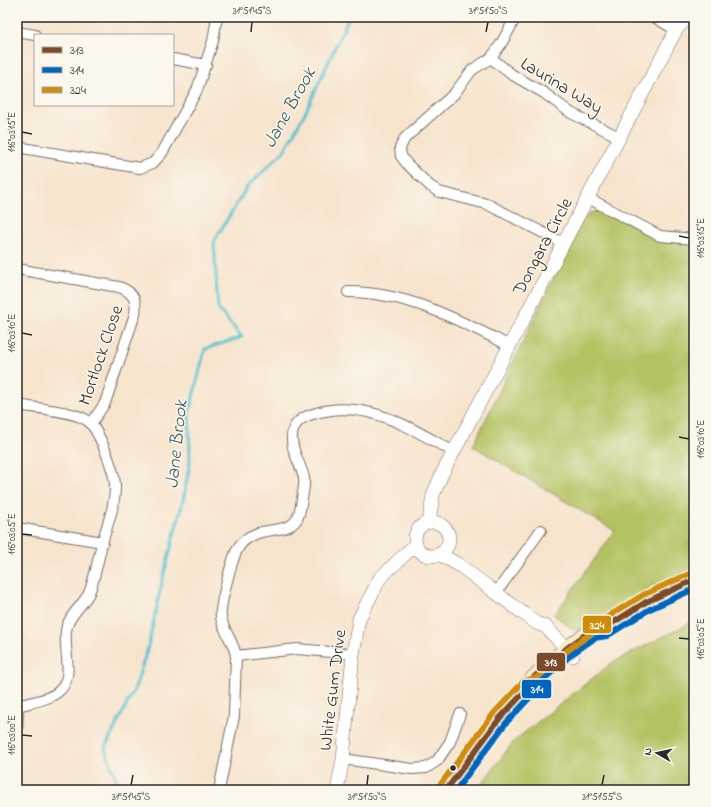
<svg xmlns="http://www.w3.org/2000/svg" width="711" height="807" viewBox="0 0 711 807" font-family="'Indie Flower',sans-serif">
<style>
.green{fill:#b5c264;stroke:#707648}
.lines{fill:none;stroke-linecap:round;stroke-linejoin:round}
.stream{stroke:#56c2ce;stroke-width:3}
.minor-casing{stroke:#726c64;stroke-width:12}
.tertiary-casing{stroke:#726c64;stroke-width:14}
.secondary-casing{stroke:#726c64;stroke-width:16}
.minor{stroke:#fff;stroke-width:10}
.tertiary{stroke:#fff;stroke-width:13}
.secondary{stroke:#f8e8c3;stroke-width:15}
.bus-1-casing{stroke:#fbf7ec;stroke-width:9}
.bus-2-casing{stroke:#fbf7ec;stroke-width:9}
.bus-3-casing{stroke:#fbf7ec;stroke-width:9}
.bus-1{stroke:#7a4b2a;stroke-width:6}
.bus-2{stroke:#0065bd;stroke-width:6}
.bus-3{stroke:#ce8d09;stroke-width:6}
.ticks{fill:none;stroke:#2b2b2b;stroke-width:1.5}
.bus-dot{fill:#2b2b2b;stroke:#fbf7ec;stroke-width:1.5}
.labels{text-anchor:middle;stroke-width:3;stroke-linejoin:round;paint-order:stroke}
.street-label{font-size:18px;fill:#2b2b2b;stroke:#fbf7ec}
.water-label{font-size:19px;font-style:italic;fill:#38585c;stroke:#fbf7ec}
.line-badge{stroke:#fbf7ec;stroke-width:1.5}
.badge-label{font-size:11px;text-anchor:middle;font-weight:bold;fill:#fff}
.neatline{fill:none;stroke:#2b2b2b;stroke-width:1.5}
.ticks-label{font-size:10px;text-anchor:middle;fill:#2b2b2b}
</style>
<rect width="100%" height="100%" fill="#fbf7ec"/>
<filter id="ink" filterUnits="userSpaceOnUse"><feTurbulence type="fractalNoise" baseFrequency=".025" numOctaves="2"/><feDisplacementMap in="SourceGraphic" scale="8" xChannelSelector="R" yChannelSelector="G"/><feConvolveMatrix kernelMatrix="1 2 1 2 8 2 1 2 1" color-interpolation-filters="sRGB"/></filter>
<filter id="wash" filterUnits="userSpaceOnUse"><feTurbulence type="fractalNoise" baseFrequency=".012" numOctaves="4" result="noise"/><feDisplacementMap in="SourceGraphic" scale="16" xChannelSelector="R" yChannelSelector="G"/><feGaussianBlur stdDeviation="0.9" result="paint"/><feColorMatrix in="noise" values="0 0 0 0 0 0 0 0 0 0 0 0 0 0 0 0 0 1.4 0 .05"/><feComposite in="paint" operator="in"/></filter>
<g filter="url(#wash)">
<rect width="100%" height="100%" fill="#f7e4cd"/>
<!-- green -->
<g class="green">
<path d="M597,211H604L664,241L694,243V568L653,586L578,630L573,629L554,615L615,531L473,446L581,221L590,213Z"/>
<path d="M694,621V790H477L514,741L613,662Z"/>
</g>
<g class="lines">
<!-- stream -->
<path class="stream" d="M120,790L105,748L135,688L148,647L162,582L183,501L190,462L189,414L205,349L242,337L218,309L214,241L247,187L284,151L306,111L349,17"/>
</g>
</g>
<g filter="url(#ink)">
<g class="lines">
<defs>
<g id="minor">
<path d="M516,17L501,44L491,58L472,70L454,94L405,138L400,148L401,156L407,164L430,186L439,192L487,204L563,243"/>
<path d="M654,17L676,30"/>
<path d="M17,32L35,35"/>
<path d="M491,58L511,74L544,93L571,113L619,137"/>
<path d="M173,59L206,65"/>
<path d="M17,147L140,168L153,163L162,153L197,90L213,41L217,17"/>
<path d="M588,198L660,236L694,239"/>
<path d="M17,269L119,287C133,292 137,299 135,314L105,403L91,424"/>
<path d="M348,292C407,292 459,320 510,346"/>
<path d="M17,405C34,408 75,411 88,421C99,430 114,470 115,484C116,504 107,525 102,543C98,560 95,578 89,593C83,605 71,613 67,626C61,645 76,675 60,690C51,700 30,702 18,706"/>
<path d="M17,528L103,542"/>
<path d="M496,593L541,530"/>
<path d="M236,656L297,649L353,654"/>
<path d="M17,703L18,715L17,733"/>
<path d="M343,759L412,769L426,768L437,761L450,742L460,714"/>
<path d="M219,790L234,716L236,656C234,642 223,631 221,617C219,607 232,560 237,550C241,542 249,536 258,533C270,529 290,531 297,519C300,513 301,506 302,499C303,492 305,484 304,478C301,464 291,451 292,437C292,424 302,417 313,414C365,397 410,428 454,452"/>
</g>
<g id="tertiary">
<circle cx="432" cy="539" r="17"/>
<path d="M429,522L433,495L442,474L676,30L687,17"/>
<path d="M439,554L459,565L536,623L546,627L573,656"/>
<path d="M337,790L343,759L353,654L359,619L380,578L416,544"/>
</g>
<path id="secondary" d="M446,790L500,718L529,687L533,678L567,648L592,630L603,629L646,602L694,580"/>
</defs>
<!-- minor casing -->
<use href="#minor" class="minor-casing"/>
<!-- tertiary casing -->
<use href="#tertiary" class="tertiary-casing"/>
<!-- secondary casing -->
<use href="#secondary" class="secondary-casing"/>
<!-- minor -->
<use href="#minor" class="minor"/>
<!-- tertiary -->
<use href="#tertiary" class="tertiary"/>
<!-- secondary -->
<use href="#secondary" class="secondary"/>
<defs>
<path id="bus-1" d="M446,790L500,718L529,687L533,678L567,648L592,630L603,629L646,602L694,580"/>
<path id="bus-2" d="M456,790L506,723L535,692L540,683L572,654L595,638L607,636L650,609L694,589"/>
<path id="bus-3" d="M440,785L494,713L524,681L536,678L560,656L591,633L599,622L643,595L691,573"/>
</defs>
<!-- bus-1 casing -->
<use href="#bus-1" class="bus-1-casing"/>
<!-- bus-2 casing -->
<use href="#bus-2" class="bus-2-casing"/>
<!-- bus-3 casing -->
<use href="#bus-3" class="bus-3-casing"/>
<!-- bus-1 -->
<use href="#bus-1" class="bus-1"/>
<!-- bus-2 -->
<use href="#bus-2" class="bus-2"/>
<!-- bus-3 -->
<use href="#bus-3" class="bus-3"/>
</g>
</g>
<!-- ticks -->
<path class="ticks" d="M251,32L252,22M486,32L488,22M22,132L32,134M679,236L689,238M22,333L32,335M679,437L689,439M22,534L32,535M679,638L689,639M22,735L32,736M131,785L133,775M367,785L368,775M602,785L604,775"/>
<!-- markers -->
<circle class="bus-dot" cx="453" cy="768" r="3.5"/>
<g class="labels">
<!-- street labels -->
<g class="street-label">
<text transform="translate(562 85) rotate(31)" y="6">Laurina Way</text>
<text transform="translate(542 246) rotate(-62)" y="6">Dongara Circle</text>
<text transform="translate(100 355) rotate(-71)" y="6">Mortlock Close</text>
<text transform="translate(332 690) rotate(-83)" y="6">White Gum Drive</text>
</g>
<!-- water labels -->
<g class="water-label">
<text transform="translate(288 107) rotate(-61)" y="7">Jane Brook</text>
<text transform="translate(175 444) rotate(-84)" y="7">Jane Brook</text>
</g>
</g>
<g class="line-badge">
<rect x="582" y="615" width="30" height="19" rx="4" fill="#ce8d09"/>
<rect x="536" y="652" width="30" height="20" rx="4" fill="#7a4b2a"/>
<rect x="521" y="679" width="31" height="20" rx="4" fill="#0065bd"/>
</g>
<g class="badge-label">
<text x="597" y="629">324</text>
<text x="551" y="666">313</text>
<text x="537" y="693">314</text>
</g>
<!-- margin -->
<rect width="711" height="807" fill="none" stroke="#fbf7ec" stroke-width="44"/>
<!-- legend -->
<rect x="34" y="34" width="140" height="72" fill="#fbf7ec" stroke="#a8a59f"/>
<rect x="42" y="47" width="20" height="6" fill="#7a4b2a" stroke="#a8a59f"/>
<text x="70" y="54" font-size="12" fill="#2b2b2b">313</text>
<rect x="42" y="67" width="20" height="6" fill="#0065bd" stroke="#a8a59f"/>
<text x="70" y="74" font-size="12" fill="#2b2b2b">314</text>
<rect x="42" y="87" width="20" height="6" fill="#ce8d09" stroke="#a8a59f"/>
<text x="70" y="94" font-size="12" fill="#2b2b2b">324</text>
<!-- north arrow -->
<g transform="translate(657 753) rotate(279)" stroke="#fbf7ec" stroke-width="3" paint-order="stroke">
<path d="M0-3L7 15L0 10L-7 15Z" fill="#2b2b2b"/>
<text y="-6" font-size="11" font-weight="bold" text-anchor="middle" fill="#2b2b2b">N</text>
</g>
<rect x="22" y="22" width="667" height="763" class="neatline"/>
<g class="ticks-label">
<text x="252" y="14">31°51'45"S</text>
<text x="488" y="14">31°51'50"S</text>
<text transform="translate(11 132) rotate(-90)" y="4">116°03'15"E</text>
<text transform="translate(700 238) rotate(-90)" y="4">116°03'15"E</text>
<text transform="translate(11 333) rotate(-90)" y="4">116°03'10"E</text>
<text transform="translate(700 439) rotate(-90)" y="4">116°03'10"E</text>
<text transform="translate(11 534) rotate(-90)" y="4">116°03'05"E</text>
<text transform="translate(700 639) rotate(-90)" y="4">116°03'05"E</text>
<text transform="translate(11 735) rotate(-90)" y="4">116°03'00"E</text>
<text x="131" y="800">31°51'45"S</text>
<text x="367" y="800">31°51'50"S</text>
<text x="602" y="800">31°51'55"S</text>
</g>
</svg>
